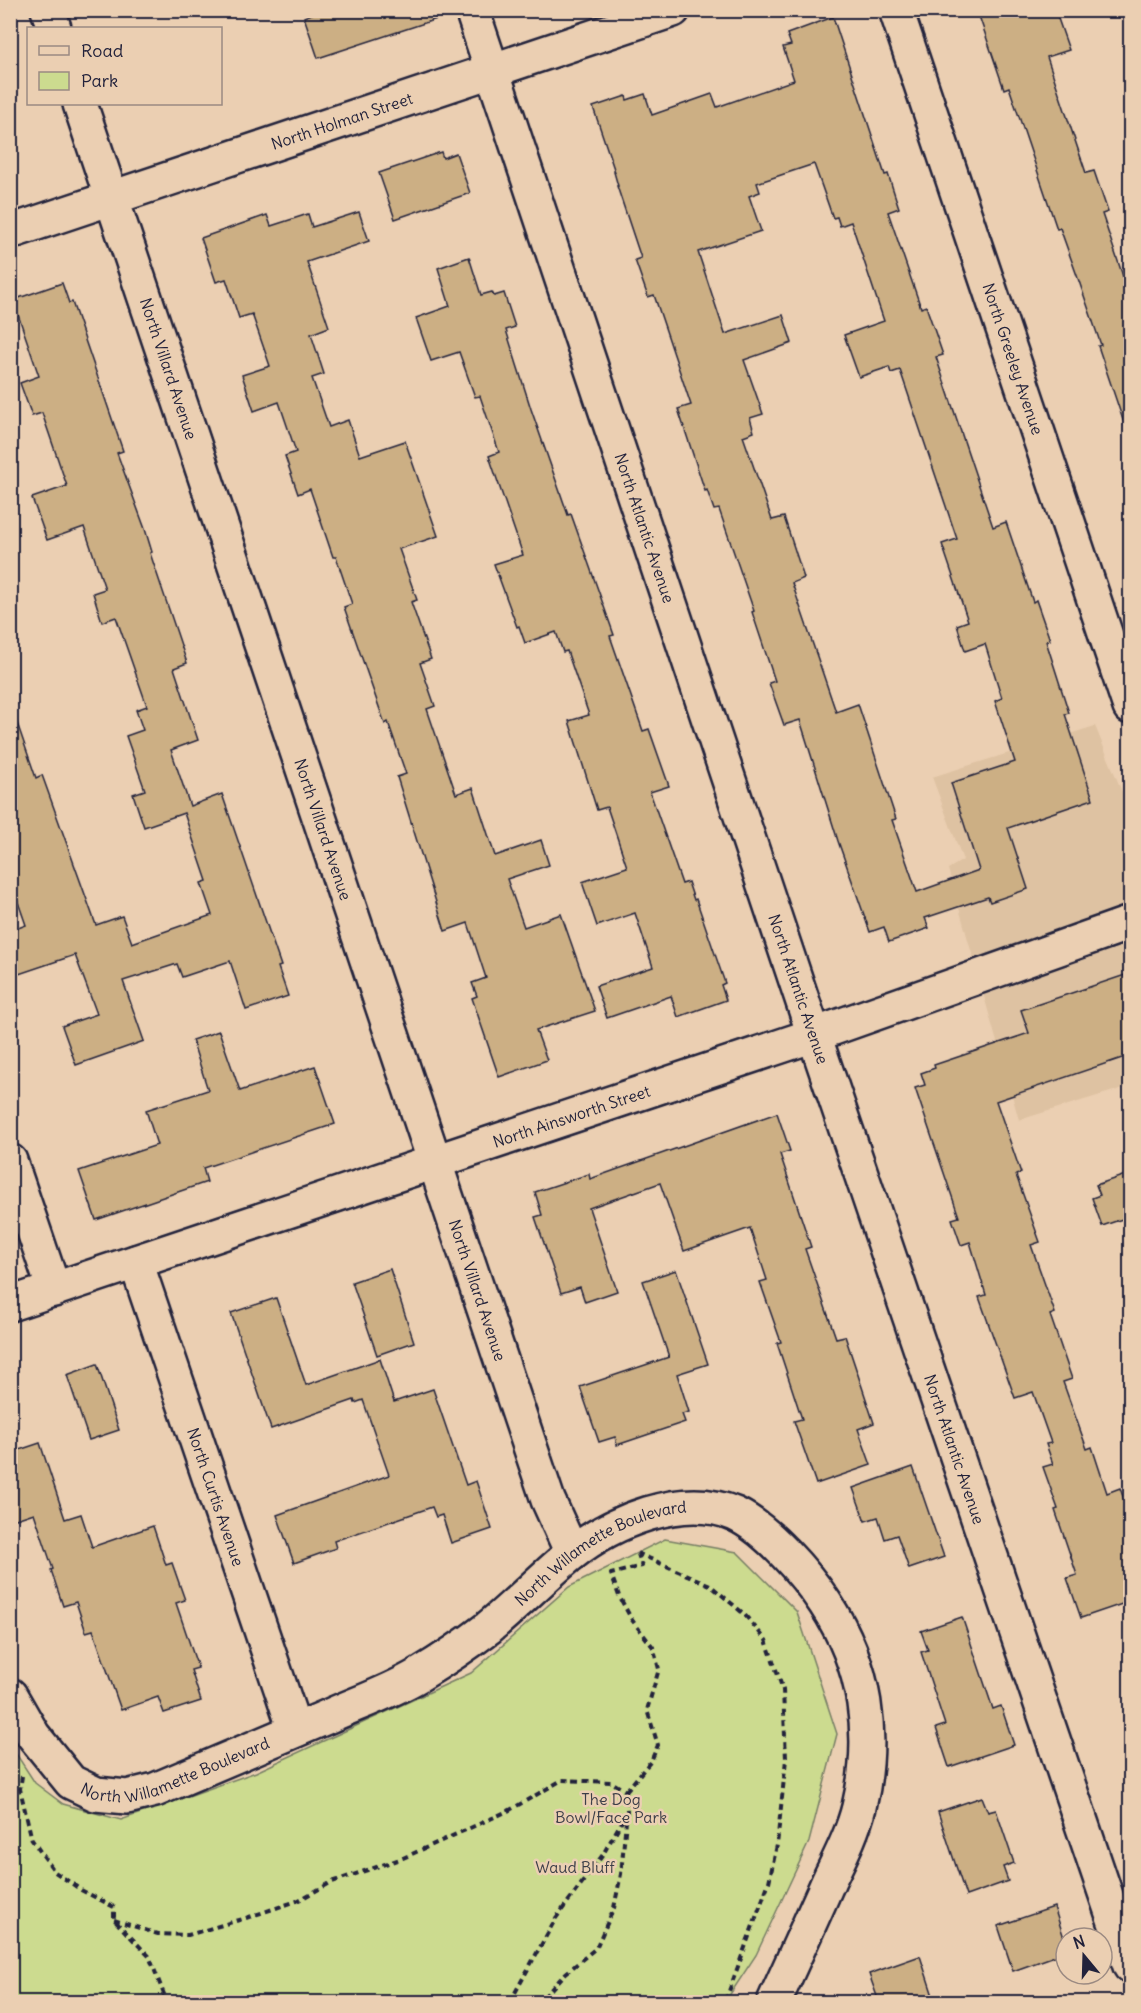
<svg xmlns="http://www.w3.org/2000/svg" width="1141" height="2013" viewBox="0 0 1141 2013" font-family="Delius,sans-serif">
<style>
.built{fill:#dec2a2}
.green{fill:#ccdb8f;stroke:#777e65;stroke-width:1.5}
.building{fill:#ccaf84;stroke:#22223b;stroke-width:1.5;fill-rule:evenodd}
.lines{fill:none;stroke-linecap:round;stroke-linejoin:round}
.street-casing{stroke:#22223b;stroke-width:38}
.secondary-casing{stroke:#22223b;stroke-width:38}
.path{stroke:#22223b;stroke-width:4;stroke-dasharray:6 4.5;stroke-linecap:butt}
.street{stroke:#ebcfb2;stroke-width:33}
.secondary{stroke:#ebcfb2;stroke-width:33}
.labels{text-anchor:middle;stroke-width:5;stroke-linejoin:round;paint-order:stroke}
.street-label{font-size:16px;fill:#22223b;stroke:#ebcfb2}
.park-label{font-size:16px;fill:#3c3e48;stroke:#ebcfb2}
</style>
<rect width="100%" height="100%" fill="#ebcfb2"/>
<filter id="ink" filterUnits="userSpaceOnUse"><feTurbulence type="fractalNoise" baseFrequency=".0167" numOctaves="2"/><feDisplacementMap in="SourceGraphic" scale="12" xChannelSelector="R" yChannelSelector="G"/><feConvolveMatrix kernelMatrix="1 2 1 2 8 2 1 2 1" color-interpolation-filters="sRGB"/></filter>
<g filter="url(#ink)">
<!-- built -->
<path class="built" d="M1095,726L1125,799L1130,798V1086L1019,1120L948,869L963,860L932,777Z"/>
<!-- green -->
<path class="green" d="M665,1539L737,1552L797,1612L837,1734L809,1842L756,1955L725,2002H11V1746L35,1783L63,1804L121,1820L256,1772L471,1673L569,1587Z"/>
<!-- building -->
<g class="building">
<path d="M322,10H445L446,16L318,58L304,17Z"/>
<path d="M977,10H1055L1069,50L1047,57L1086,173L1094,171L1108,212L1102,214L1131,300V428L1126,429L1098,346L1101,345L1080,284L1060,228L1057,229L1009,87L1004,89Z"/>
<path d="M833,17L885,175L888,174L899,208L888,212L921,308L926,306L943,355L936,357L963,438L993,527L1006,522L1033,602L1036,600L1050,640L1046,641L1069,713L1065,714L1093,799L1008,828L1028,889L990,902L988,897L925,918L929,928L889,942L884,927L870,932L838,841L800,720L784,725L769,683L775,681L752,612L754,611L719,509L714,510L707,490L705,491L678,409L691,405L654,295L648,297L635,260L641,258L617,186H618L614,172H615L593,107L626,96L627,100L645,94L652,115L712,94L717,107L794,80L783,47L791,45L787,34ZM814,164L833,218L837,217L840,226L851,222L884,321L844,335L859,377L889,367L891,373L900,370L957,539L942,544L968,621L957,625L965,651L985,644L1002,698L995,701L1015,762L951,783L979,870L917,892L892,820L896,819L858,704L836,712L792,583L804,578L784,517L772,520L743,436L754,432L750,418L763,414L744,360L792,343L783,315L725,334L698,252L761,231L749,196L760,192L757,183Z"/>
<path d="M441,152L443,158L456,153L470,193L395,219L379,173Z"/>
<path d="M359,212L369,241L307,262L329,327L311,334L324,374L312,378L329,427L348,420L360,456L405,441L438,536L399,549L417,600L411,602L431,659L420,663L435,706L427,709L456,794L473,788L495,856L541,840L549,865L507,879L524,927L561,914L595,1011L536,1030L547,1060L499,1077L472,998L477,996L472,983L486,978L468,923L445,931L397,777L406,774L388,722L385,724L344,607L352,604L336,557H333L310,489L298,494L285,456L296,452L279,402L254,411L242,375L270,366L252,314L239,318L226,279L216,282L201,238L267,215L271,226L308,214L312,227Z"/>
<path d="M469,257L481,295L492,292L494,296L504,293L515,327L506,330L531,409L568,515L571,514L602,601L614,635L610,636L643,731L649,729L669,786L650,792L682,884L688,882L694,900L696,899L725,983L721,985L726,1000L678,1017L671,996L607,1018L596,986L653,967L635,913L597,926L582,882L627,867L607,807L597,810L569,721L589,715L567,651L563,652L556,632L525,643L519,626L517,627L494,564L523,555L489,456L499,452L480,396L475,397L459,352L431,361L416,318L450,306L438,268Z"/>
<path d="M62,283L69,303L72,302L123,451L117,453L145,529L152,552L150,553L187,663L174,668L198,740L171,750L190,806L222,794L281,966L278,967L288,996L246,1010L230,961L182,977L177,964L123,981L144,1041L76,1065L62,1026L97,1014L75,955L10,977V931L26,925L10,879V718L15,717L36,778L42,775L96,925L122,916L132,943L212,915L201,883L207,881L184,813L144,827L133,794L145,790L126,736L143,730L136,710L147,706L116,617L102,622L93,593L105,589L84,527L47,540L32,498L67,486L42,413L32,416L20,383L39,376L13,300Z"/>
<path d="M1131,973V1055L996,1101L1021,1173L1016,1175L1040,1242L1031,1245L1055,1313L1050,1315L1072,1379L1063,1382L1087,1449L1092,1447L1107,1493L1120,1488L1131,1519V1601L1081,1618L1067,1578L1077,1575L1055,1510L1058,1509L1043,1467L1053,1464L1046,1444L1051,1443L1033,1392L1015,1398L979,1297L986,1295L970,1242L961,1245L952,1219L959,1217L915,1088L925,1085L921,1073L935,1068L934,1065L1029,1033L1021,1010Z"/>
<path d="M219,1031L240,1091L315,1066L335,1124L203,1168L207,1182L96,1220L79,1171L157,1145L146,1110L208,1090L192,1040Z"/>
<path d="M777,1113L790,1151L780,1154L811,1247L805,1249L836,1338L845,1336L874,1423L858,1429L871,1465L816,1484L794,1421L802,1419L777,1343L781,1342L760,1282L767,1280L750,1228L684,1251L660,1183L589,1208L617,1291L585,1302L580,1287L561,1293L535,1217L542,1215L535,1192L589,1174L590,1179Z"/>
<path d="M1131,1173V1216L1102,1226L1092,1198L1100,1195L1096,1185Z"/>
<path d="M390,1269L414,1342L377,1355L352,1282Z"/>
<path d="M676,1270L708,1364L677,1374L689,1412L682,1414L685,1422L617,1445L615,1437L599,1442L580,1387L669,1357L643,1281Z"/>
<path d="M276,1298L306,1385L380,1359L394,1402L433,1389L466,1485L476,1481L492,1529L451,1543L442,1515L436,1517L432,1507L334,1541L336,1548L294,1563L277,1515L389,1475L363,1400L355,1403L354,1400L271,1429L231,1313Z"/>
<path d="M97,1364L119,1430L89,1440L67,1375Z"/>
<path d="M40,1443L65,1519L81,1514L92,1547L153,1526L166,1565L172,1563L185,1600L176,1603L198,1668L191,1670L201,1701L164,1713L158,1697L121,1710L93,1630L86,1632L76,1602L63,1606L51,1570L53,1569L34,1513L10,1521V1453Z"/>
<path d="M913,1467L944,1557L909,1569L897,1535L885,1539L878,1517L865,1521L853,1488Z"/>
<path d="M962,1617L993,1709L1001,1706L1014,1745L949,1767L936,1728L945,1725L921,1652L928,1650L921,1631Z"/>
<path d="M982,1797L988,1812L996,1810L1014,1863L1003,1867L1008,1881L966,1896L938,1812Z"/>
<path d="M1054,1907L1066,1944V1952L1013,1971L998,1926Z"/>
<path d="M920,1956L935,2002H879L869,1974Z"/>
</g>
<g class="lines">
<defs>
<g id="street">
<path d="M48,10L54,28"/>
<path id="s1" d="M472,10L814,1035L1130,1966"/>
<path id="s2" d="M80,104L548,1500L572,1553"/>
<path id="s3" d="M10,232L673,10"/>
<path d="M10,1161L54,1290"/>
<path id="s4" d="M136,1262L295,1730"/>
<path id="s5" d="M10,1304L814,1035L1130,923"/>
<path id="s6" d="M10,1695L33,1735L71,1782L96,1794L127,1797L155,1790C213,1765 271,1741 329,1716C358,1703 390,1692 417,1676C442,1661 466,1645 488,1628C516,1605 542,1578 570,1555C611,1522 683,1491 735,1514C767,1529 806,1574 825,1603C866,1665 876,1736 859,1807C853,1832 840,1857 829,1880C811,1921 792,1962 774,2002"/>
</g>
<g id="secondary">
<path id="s7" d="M896,10L1130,707"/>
</g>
</defs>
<!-- street casing -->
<use href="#street" class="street-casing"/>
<!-- secondary casing -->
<use href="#secondary" class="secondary-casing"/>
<!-- path -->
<g class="path">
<path d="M637,1553L710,1585L744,1614L766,1640L783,1690L786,1759L777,1845L769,1882L725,2002"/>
<path d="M22,1776L20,1789L32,1840L55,1872L81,1890L114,1907V1920L149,1956L167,2002"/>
<path d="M626,1791L651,1761L658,1745L647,1710L659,1669L653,1647L632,1620L619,1596L611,1574L642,1566L638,1554"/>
<path d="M114,1920L158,1934L188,1935L246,1918L297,1901L332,1882L403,1858L508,1811L562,1780L611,1782L626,1791L627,1810L621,1874L614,1908L596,1948L566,1973L542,1999L541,2002"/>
<path d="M510,2002L556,1918L602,1856L626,1814"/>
</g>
<!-- street -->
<use href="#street" class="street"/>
<!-- secondary -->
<use href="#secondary" class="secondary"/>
</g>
</g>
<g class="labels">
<!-- street labels -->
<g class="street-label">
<text dy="6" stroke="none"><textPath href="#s3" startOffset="350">North Holman Street</textPath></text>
<text dy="6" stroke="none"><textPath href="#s7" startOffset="368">North Greeley Avenue</textPath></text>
<text dy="6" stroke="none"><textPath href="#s2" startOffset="279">North Villard Avenue</textPath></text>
<text dy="6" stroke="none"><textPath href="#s1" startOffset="546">North Atlantic Avenue</textPath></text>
<text dy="6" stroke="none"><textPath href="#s2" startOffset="765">North Villard Avenue</textPath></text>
<text dy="6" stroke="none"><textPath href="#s1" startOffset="1032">North Atlantic Avenue</textPath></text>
<text dy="6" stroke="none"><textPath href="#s5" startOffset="592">North Ainsworth Street</textPath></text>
<text dy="6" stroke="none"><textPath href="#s2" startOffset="1251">North Villard Avenue</textPath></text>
<text dy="6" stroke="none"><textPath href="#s1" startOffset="1518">North Atlantic Avenue</textPath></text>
<text dy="6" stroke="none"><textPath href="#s4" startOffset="248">North Curtis Avenue</textPath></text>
<text dy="6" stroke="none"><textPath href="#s6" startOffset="704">North Willamette Boulevard</textPath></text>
<text dy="6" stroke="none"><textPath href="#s6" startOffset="218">North Willamette Boulevard</textPath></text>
</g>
<!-- park labels -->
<g class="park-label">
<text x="611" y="1805">The Dog<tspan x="611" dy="18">Bowl/Face Park</tspan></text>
<text x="575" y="1873">Waud Bluff</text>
</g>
</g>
<!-- margin -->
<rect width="1141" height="2013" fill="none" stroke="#ebcfb2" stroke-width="36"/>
<rect x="18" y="18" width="1105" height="1977" fill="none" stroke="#22223b" stroke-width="2" filter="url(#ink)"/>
<!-- legend -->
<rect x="27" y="27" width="195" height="78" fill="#ebcfb2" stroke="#9b8a82" stroke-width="1.5"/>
<rect x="39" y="46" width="30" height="9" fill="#ebcfb2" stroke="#9b8a82" stroke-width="1.5"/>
<text x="81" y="57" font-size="18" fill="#22223b">Road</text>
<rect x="39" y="72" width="30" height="18" fill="#ccdb8f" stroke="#9b8a82" stroke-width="1.5"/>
<text x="81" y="87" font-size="18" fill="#22223b">Park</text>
<!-- north arrow -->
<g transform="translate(1084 1956) rotate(341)"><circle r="28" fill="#ebcfb2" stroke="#9b8a82" stroke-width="1.5"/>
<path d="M0-4.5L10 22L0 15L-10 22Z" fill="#22223b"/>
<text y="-9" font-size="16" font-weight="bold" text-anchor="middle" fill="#22223b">N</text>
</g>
</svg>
